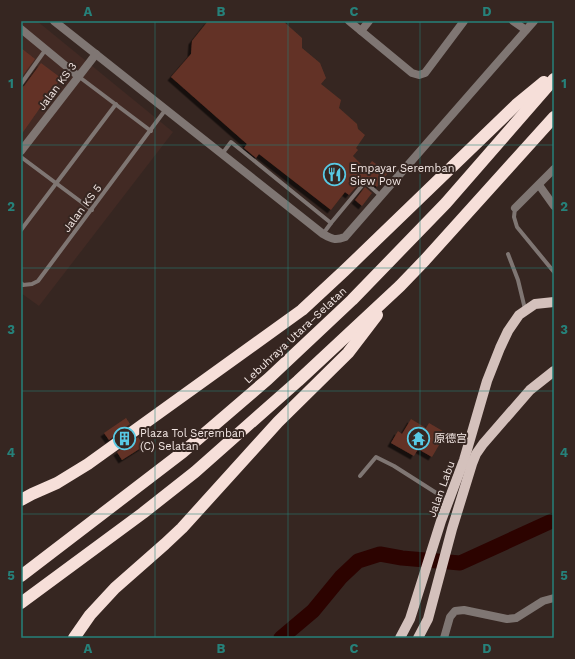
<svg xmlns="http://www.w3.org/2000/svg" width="575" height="659" viewBox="0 0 575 659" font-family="'Work Sans','Noto Sans SC',sans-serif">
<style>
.built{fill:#422a24}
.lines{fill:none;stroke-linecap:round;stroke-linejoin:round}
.river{stroke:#2c0300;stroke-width:15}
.building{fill:#633326;filter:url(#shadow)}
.lane{stroke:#7f7673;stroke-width:4}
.street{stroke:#7f7673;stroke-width:8}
.primary{stroke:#d4c1bc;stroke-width:10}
.highway{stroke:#f6dfd9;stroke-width:12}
.grid{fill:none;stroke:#26817a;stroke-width:1;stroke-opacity:0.55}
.labels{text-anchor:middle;stroke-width:4;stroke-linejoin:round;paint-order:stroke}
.street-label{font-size:11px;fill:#f2e6e3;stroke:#362621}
.poi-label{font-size:11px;fill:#f2e6e3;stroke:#362621;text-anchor:start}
.neatline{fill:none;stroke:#26817a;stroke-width:1.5}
.grid-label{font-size:13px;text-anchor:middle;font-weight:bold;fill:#26817a}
</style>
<defs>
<filter id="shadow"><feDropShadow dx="-3.5" dy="3.5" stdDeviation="0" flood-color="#0009"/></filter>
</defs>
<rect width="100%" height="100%" fill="#362621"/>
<!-- built -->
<path class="built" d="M21,21H37L173,132L39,306L21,293Z"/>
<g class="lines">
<!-- river -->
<path class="river" d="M281,638L313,611L341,577L358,561L380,554L402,558L460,563L554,520"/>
</g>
<!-- building -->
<g class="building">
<path d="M208,21H283L302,38V48L320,63L326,78L321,84L341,100L339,108L357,124L358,129L365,135L356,148L358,150L353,156L366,169L372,161L388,173L377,187L367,179H363L349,195L345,192L331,210L259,154L256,158L244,148L247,144L171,77L191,54L192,41Z"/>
<path d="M21,48L35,59L21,78Z"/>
<path d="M41,63L61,78L21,135V87L24,86Z"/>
<path d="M365,187L372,193L362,206L355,200Z"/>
<path d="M126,418L130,424L109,440L104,433Z"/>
<path d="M411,419L426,428L429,423L446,433L432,457L418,449L414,456L391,443L398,431L402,434Z"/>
<path d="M138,437L144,446L122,460L117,452Z"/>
</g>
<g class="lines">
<!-- lane -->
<g class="lane">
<path d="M78,76L151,131"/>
<path d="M21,84L46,49"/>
<path d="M222,154L231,142L331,223L323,234"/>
<path d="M21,157L92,210"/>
<path d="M515,208L514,217L517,227L554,272"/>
<path d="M331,223L365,182L381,196"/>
<path d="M21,230L116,104"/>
<path d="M508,254L518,280L525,309"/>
<path d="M21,283L23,285L32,284L38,281L166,109"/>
<path d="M360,476L376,457L394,466L449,501"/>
</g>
<!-- street -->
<g class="street">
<path d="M54,21L323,234C332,239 335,241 345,237L534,21"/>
<path d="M349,21L412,73L419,75L425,73L464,21"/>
<path d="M513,21L526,30"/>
<path d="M21,29L78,76"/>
<path d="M361,31L369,21"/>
<path d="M21,151L96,54"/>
<path d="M539,185L554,206"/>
<path d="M515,208L554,169"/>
<path d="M444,638L450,617L455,611L464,610L507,619L516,618L543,601L554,598"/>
</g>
<!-- primary -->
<g class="primary">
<path d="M400,638L410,619L441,521L464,460L487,381L500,348L508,331L519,315L535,304L554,302"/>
<path d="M418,638L428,619L452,529L472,464L476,454L483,444L530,390L554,371"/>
</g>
<!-- highway -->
<g class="highway">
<path d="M21,500L32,494L57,483L88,464L302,310L344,271L516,105L544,82"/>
<path d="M21,576L183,452L268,379L352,300L446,203L554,79"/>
<path d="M21,603L143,513L195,472L298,381L400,286L425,260L554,117"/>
<path d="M74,638L90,615L115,588L165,544L182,528L278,422L348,353L377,315"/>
</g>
</g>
<!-- grid -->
<path class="grid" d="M155,21V638M288,21V638M420,21V638M21,145H554M21,268H554M21,391H554M21,514H554"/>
<!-- icons -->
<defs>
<symbol id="restaurant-ring" viewBox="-11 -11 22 22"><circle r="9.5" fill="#362621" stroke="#58c9e4" stroke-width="1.5"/><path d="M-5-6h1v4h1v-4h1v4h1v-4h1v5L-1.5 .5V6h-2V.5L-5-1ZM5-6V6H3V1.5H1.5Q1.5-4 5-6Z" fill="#58c9e4"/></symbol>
<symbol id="temple-ring" viewBox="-11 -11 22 22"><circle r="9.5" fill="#362621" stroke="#58c9e4" stroke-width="1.5"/><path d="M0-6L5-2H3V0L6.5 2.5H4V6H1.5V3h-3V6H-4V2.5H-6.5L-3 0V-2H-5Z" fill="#58c9e4"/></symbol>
<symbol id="building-ring" viewBox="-11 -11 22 22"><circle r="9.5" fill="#362621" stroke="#58c9e4" stroke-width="1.5"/><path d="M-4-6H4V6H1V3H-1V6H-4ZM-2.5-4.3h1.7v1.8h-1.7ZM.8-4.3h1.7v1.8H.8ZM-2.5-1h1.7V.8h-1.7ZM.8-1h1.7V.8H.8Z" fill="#58c9e4"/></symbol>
</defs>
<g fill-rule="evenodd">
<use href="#restaurant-ring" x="322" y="162" width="25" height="25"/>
<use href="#temple-ring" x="406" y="426" width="25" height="25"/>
<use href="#building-ring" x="112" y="426" width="25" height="25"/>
</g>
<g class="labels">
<!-- street labels -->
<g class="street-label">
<text transform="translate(57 86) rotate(-53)" y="4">Jalan KS 3</text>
<text transform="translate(82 208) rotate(-53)" y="4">Jalan KS 5</text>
<text transform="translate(295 335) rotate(-43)" y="4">Lebuhraya Utara–Selatan</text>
<text transform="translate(441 489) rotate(-70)" y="4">Jalan Labu</text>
</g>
<!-- poi labels -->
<g class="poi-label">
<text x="350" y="172">Empayar Seremban<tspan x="350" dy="13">Siew Pow</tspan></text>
<text x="140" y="437">Plaza Tol Seremban<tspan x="140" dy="13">(C) Selatan</tspan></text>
<text x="434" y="442">原德宫</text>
</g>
</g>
<!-- border -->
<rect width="575" height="659" fill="none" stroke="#362621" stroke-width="44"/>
<rect x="22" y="22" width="531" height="615" class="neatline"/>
<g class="grid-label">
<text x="88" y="16">A</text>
<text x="221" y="16">B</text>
<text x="354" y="16">C</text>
<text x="487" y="16">D</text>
<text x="11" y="88">1</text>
<text x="564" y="88">1</text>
<text x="11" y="211">2</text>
<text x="564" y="211">2</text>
<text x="11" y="334">3</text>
<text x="564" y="334">3</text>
<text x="11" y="457">4</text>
<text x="564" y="457">4</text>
<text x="11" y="580">5</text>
<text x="564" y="580">5</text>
<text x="88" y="653">A</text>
<text x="221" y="653">B</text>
<text x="354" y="653">C</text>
<text x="487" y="653">D</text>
</g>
</svg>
